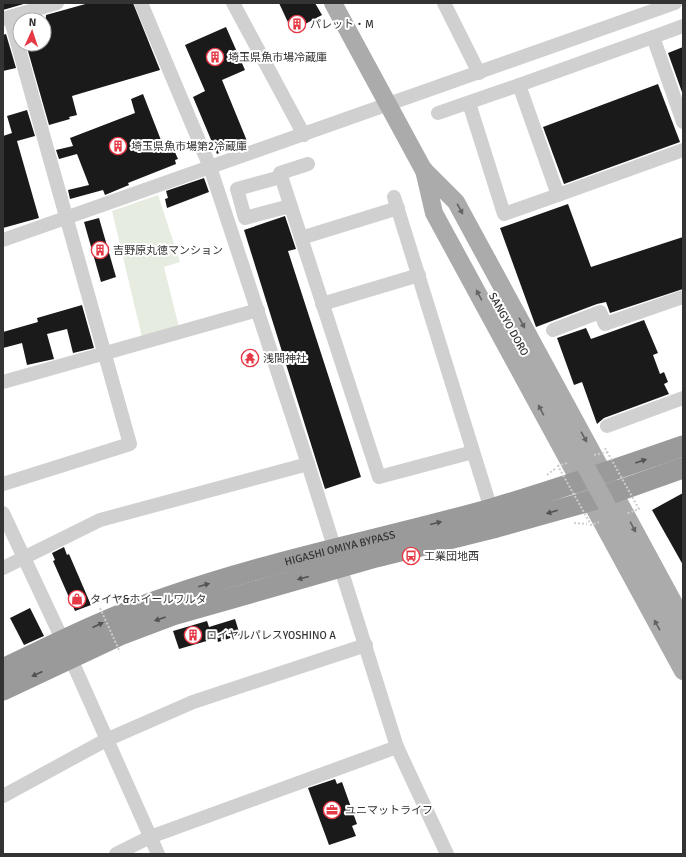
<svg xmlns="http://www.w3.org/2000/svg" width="686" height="857" viewBox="0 0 686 857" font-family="Signika,'Noto Sans JP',sans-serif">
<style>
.green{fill:#e6ecdf}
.building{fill:#1a1a1a}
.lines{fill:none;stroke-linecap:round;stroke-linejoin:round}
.path{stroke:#cdcdcd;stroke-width:2;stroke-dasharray:2 2;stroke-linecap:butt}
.minor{stroke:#d0d0d0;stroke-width:14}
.major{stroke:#ababab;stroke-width:18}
.highway{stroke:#9a9a9a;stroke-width:21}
.path-bridge{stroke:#cdcdcd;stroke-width:2;stroke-dasharray:2 2;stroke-linecap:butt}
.major-bridge{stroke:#ababab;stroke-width:18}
.oneway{fill:#636363}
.oneway2{fill:#525252}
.labels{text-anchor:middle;stroke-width:4;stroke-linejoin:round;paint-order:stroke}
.poi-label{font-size:11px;fill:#333;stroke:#fff;text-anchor:start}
.street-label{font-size:11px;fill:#333;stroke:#fff}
</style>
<rect width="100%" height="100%" fill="#fff"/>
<!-- green -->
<path class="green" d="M158,195L180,262L164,267L179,327L142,337L112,211Z"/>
<!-- building -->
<g class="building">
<path d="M3,3H27L3,10Z"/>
<path d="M89,3H133L160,70L72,96L77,115L69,117L70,119L49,125L26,44H44L46,15Z"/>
<path d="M279,3H315L322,15L292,31Z"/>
<path d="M226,27L245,70L222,80L247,141L217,154L193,97L205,91L185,45Z"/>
<path d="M6,34L16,68L3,71V35Z"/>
<path d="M683,47V95L668,53Z"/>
<path d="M658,84L680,142L564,184L543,127Z"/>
<path d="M143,94L166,153L174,150L178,159L175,160L176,164L128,183L129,185L105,195L103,190L70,199L68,190L89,185L77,154L59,159L56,150L73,146L70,138L135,113L131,99Z"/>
<path d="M27,110L35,136L17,141L39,218L3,228V136L12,133L7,116Z"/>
<path d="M204,178L209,192L167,208L165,199L168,198L166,191Z"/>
<path d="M568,204L591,267L683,237V289L610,313L606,302L597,304L536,327L500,228Z"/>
<path d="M285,216L296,249L288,251L361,477L325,489L244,230Z"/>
<path d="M99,218L116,277L101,282L84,222Z"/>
<path d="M82,305L94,348L73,353L67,329L47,334L54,359L27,365L22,343L3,348V332L38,322L37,318Z"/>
<path d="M644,320L658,353L653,355L660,374L664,372L668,382L664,384L669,394L604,418L597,424L582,382L574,385L557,338L586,328L591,339Z"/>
<path d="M683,493V565L652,510Z"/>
<path d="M64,547L67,555L69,554L91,605L75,611L53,561L55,560L52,553Z"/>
<path d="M30,608L44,636L24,645L10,618Z"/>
<path d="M235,619L240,635L218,642L217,638L179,649L173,631L207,621L209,627Z"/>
<path d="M335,779L337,784L342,782L357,824L352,826L356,836L329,845L308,788Z"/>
</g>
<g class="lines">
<!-- path -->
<g class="path">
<path d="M547,475L556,468"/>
<path d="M574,523L587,524"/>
</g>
<!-- minor -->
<g class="minor">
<path d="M141,3L210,167L308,464L397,747L447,854"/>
<path d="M233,3L304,135"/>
<path d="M444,3L479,73"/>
<path d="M3,19L57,3"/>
<path d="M683,26L653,37L683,122"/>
<path d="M653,37L519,85L558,195L683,150"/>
<path d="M469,103L504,214L558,195"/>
<path d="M438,113L519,85"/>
<path d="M308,164L280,173L379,477L473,452"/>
<path d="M281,177L237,189L245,218L290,206"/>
<path d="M394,197L491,509"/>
<path d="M301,238L398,208"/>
<path d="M3,240L675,3"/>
<path d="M322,304L419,275"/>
<path d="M553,330L600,312L605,324L683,297"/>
<path d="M3,382L258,310"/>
<path d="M607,426L683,398"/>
<path d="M3,484L130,444L10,17"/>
<path d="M3,513L63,641L158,854"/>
<path d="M3,568L100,520L308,464"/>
<path d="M3,796L106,740L193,702L366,645"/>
<path d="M116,854L150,837L397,747"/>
</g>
<!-- major -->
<g class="major">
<path d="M333,3L429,180"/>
<path d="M424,170L434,213L683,671"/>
<path d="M424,170L456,202L683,620"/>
</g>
<!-- highway -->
<g class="highway">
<path id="s1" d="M3,669C57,643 111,616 168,597C274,560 384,539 491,509C556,490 620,468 683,446"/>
<path d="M3,690L120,635L173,615L376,557L497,527L590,501L683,468"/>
</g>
<!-- path-bridge -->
<g class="path-bridge">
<path d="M605,448L639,509L626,514"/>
<path d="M594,455L608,452"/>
<path d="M567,463L558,466L591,525L599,522"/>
<path d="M100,608L120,652"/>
</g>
<!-- major-bridge -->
<path class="major-bridge" d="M508,323L683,646"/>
</g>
<!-- one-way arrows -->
<defs><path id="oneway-solid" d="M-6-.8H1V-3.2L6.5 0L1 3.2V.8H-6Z"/></defs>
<g class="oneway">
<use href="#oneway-solid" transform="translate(460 209) rotate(61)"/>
<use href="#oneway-solid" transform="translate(479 295) rotate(-118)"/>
<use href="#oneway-solid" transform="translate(522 323) rotate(61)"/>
<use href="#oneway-solid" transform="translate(541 410) rotate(-118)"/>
<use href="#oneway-solid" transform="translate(584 437) rotate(61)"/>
<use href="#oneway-solid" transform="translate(633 527) rotate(62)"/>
<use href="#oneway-solid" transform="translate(657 625) rotate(-119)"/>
</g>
<g class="oneway2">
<use href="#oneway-solid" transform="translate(641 461) rotate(-19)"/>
<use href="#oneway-solid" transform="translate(552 512) rotate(164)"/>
<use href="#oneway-solid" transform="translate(436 523) rotate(-14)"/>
<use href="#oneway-solid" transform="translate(303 578) rotate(165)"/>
<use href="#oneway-solid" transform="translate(204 585) rotate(-16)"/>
<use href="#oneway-solid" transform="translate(160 619) rotate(161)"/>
<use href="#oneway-solid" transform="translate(98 625) rotate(-24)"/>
<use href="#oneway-solid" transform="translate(37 674) rotate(155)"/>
</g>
<!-- icons -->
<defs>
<symbol id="building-ring" viewBox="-11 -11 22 22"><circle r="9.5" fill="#fff" stroke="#e63946" stroke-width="1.5"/><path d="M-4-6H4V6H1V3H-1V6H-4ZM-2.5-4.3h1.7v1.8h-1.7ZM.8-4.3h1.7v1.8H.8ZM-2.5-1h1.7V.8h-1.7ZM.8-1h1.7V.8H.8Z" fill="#e63946"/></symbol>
<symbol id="temple-ring" viewBox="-11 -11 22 22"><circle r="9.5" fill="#fff" stroke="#e63946" stroke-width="1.5"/><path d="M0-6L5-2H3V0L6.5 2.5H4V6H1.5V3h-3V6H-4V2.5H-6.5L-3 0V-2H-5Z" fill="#e63946"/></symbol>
<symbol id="bus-ring" viewBox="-11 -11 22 22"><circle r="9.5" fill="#fff" stroke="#e63946" stroke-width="1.5"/><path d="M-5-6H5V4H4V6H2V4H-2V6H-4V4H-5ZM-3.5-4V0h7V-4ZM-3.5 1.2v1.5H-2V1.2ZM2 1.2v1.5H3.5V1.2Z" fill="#e63946"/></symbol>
<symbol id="shop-ring" viewBox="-11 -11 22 22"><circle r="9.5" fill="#fff" stroke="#e63946" stroke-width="1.5"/><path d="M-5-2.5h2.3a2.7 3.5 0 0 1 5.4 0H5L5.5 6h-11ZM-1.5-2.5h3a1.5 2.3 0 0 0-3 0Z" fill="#e63946"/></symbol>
<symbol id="office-ring" viewBox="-11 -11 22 22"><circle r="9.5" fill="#fff" stroke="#e63946" stroke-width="1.5"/><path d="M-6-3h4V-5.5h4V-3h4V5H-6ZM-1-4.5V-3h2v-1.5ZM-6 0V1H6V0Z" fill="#e63946"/></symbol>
</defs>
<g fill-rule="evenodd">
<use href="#building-ring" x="287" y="14" width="20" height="20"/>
<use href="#building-ring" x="205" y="47" width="20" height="20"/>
<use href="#building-ring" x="108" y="136" width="20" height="20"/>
<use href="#building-ring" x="90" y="240" width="20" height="20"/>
<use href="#temple-ring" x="240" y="348" width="20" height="20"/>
<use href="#bus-ring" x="401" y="546" width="20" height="20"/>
<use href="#shop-ring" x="67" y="589" width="20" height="20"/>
<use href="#building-ring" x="183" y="625" width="20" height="20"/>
<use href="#office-ring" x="322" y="800" width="20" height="20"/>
</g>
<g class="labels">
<!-- poi labels -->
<g class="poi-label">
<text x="310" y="28">パレット・M</text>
<text x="228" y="61">埼玉県魚市場冷蔵庫</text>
<text x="131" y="150">埼玉県魚市場第2冷蔵庫</text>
<text x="113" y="254">吉野原丸徳マンション</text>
<text x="263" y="362">浅間神社</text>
<text x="424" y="560">工業団地西</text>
<text x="90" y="603">タイヤ&amp;ホイールワルタ</text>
<text x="206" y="639">ロイヤルパレスYOSHINO A</text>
<text x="345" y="814">ユニマットライフ</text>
</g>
<!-- street labels -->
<g class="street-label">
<text transform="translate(509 324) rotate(61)" y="4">SANGYO DORO</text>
<text dy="4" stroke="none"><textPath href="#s1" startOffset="359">HIGASHI OMIYA BYPASS</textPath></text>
</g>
</g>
<!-- border -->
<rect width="686" height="857" fill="none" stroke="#333333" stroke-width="8"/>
<!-- north arrow -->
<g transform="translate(32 32) rotate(3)"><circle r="19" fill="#ffffff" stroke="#adadad"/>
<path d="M0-3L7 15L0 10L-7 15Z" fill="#e63946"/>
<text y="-6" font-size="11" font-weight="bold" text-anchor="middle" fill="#333333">N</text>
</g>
</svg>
